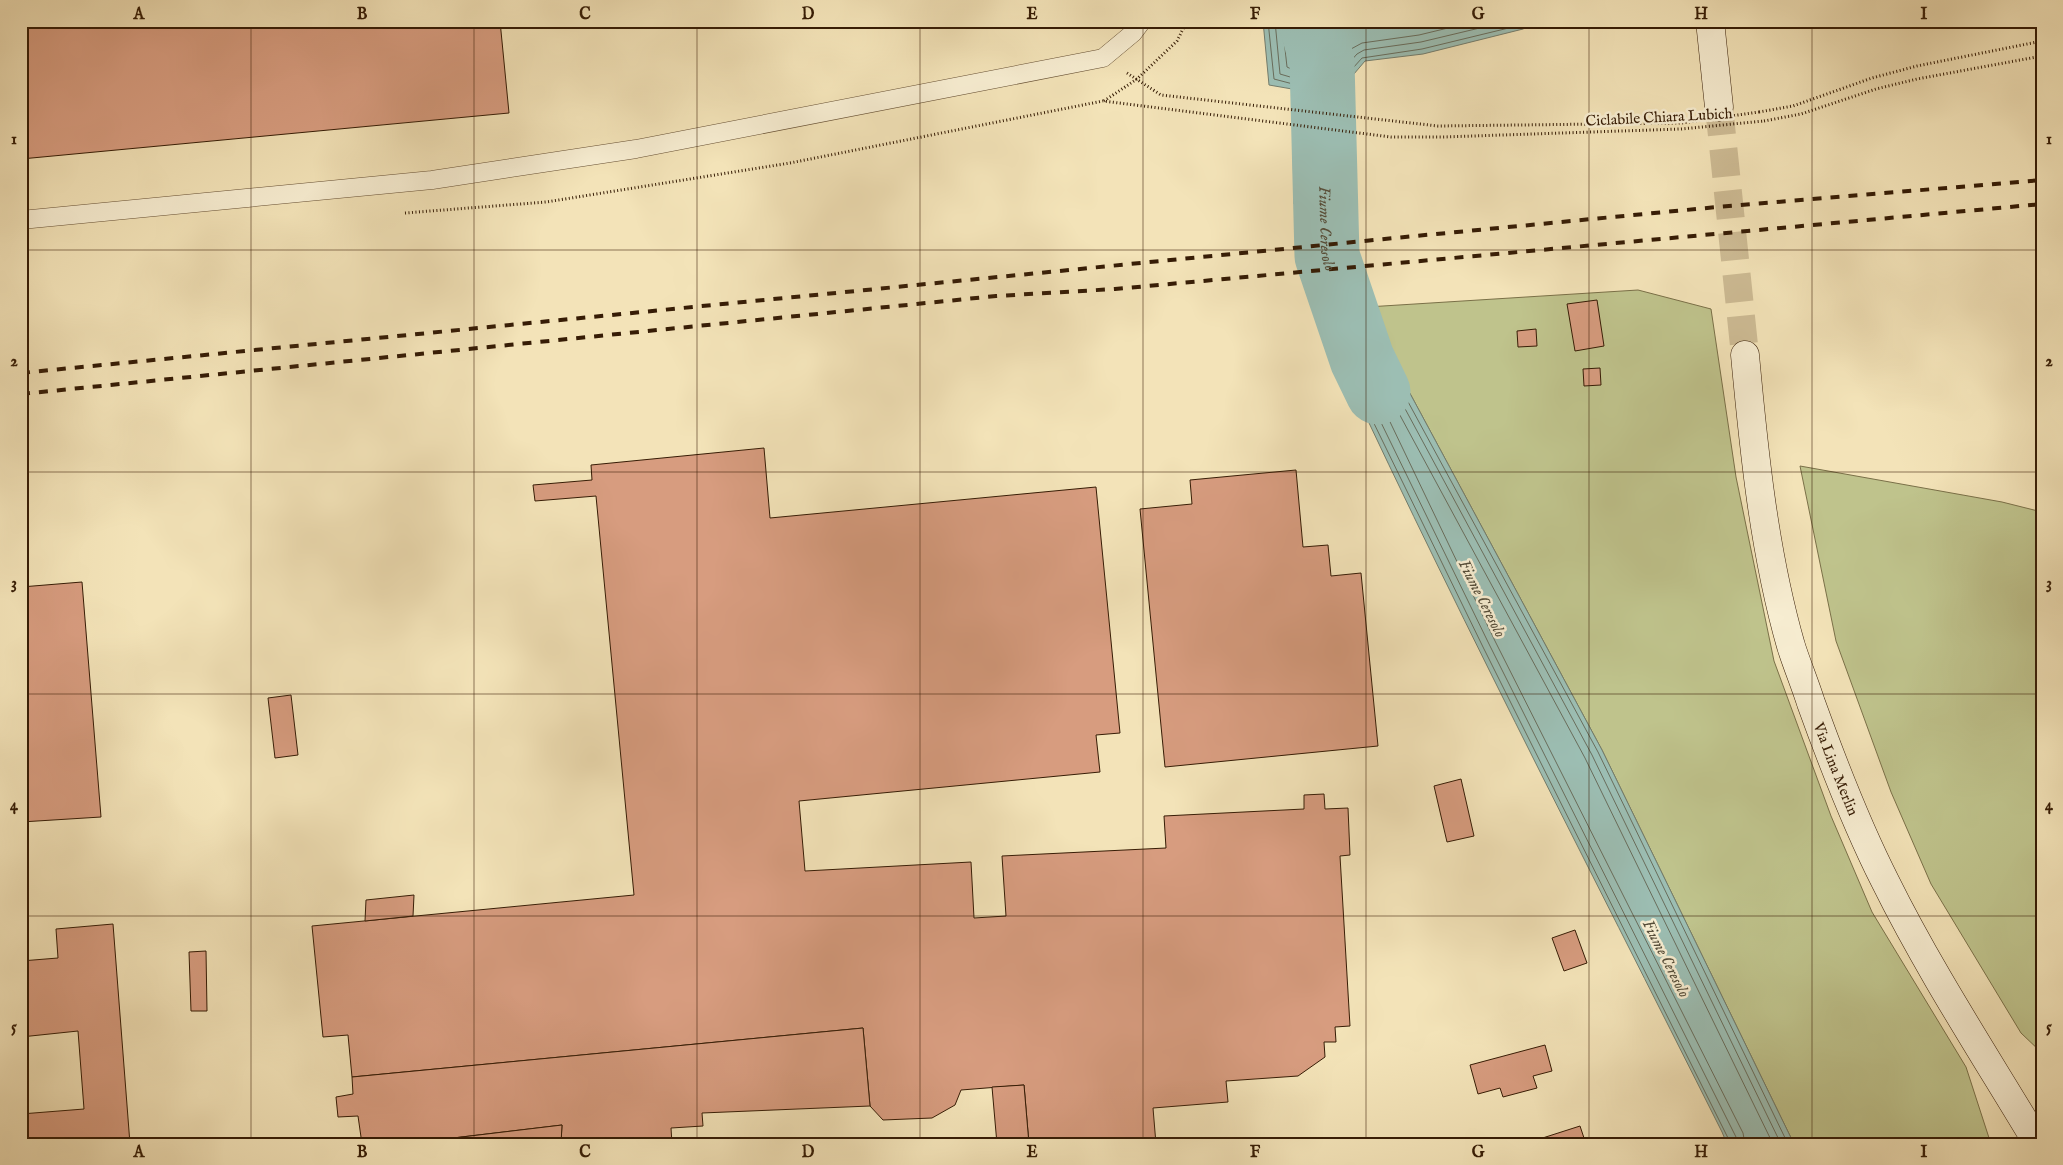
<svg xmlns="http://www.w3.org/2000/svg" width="2063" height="1165" viewBox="0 0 2063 1165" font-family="'IM FELL English',serif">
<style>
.green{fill:#bfc38c;stroke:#7a7048}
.water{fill:#9cbeb3;stroke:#737d6d}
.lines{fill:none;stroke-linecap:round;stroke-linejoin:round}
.shore{stroke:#696d5c;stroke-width:1}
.river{stroke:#9cbeb3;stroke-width:65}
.building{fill:#d79c7f;stroke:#361c05}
.secondary-tunnel{stroke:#cdbb94;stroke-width:28;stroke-dasharray:28 14;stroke-linecap:butt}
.lane-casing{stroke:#654e32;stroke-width:19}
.secondary-casing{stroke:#361c05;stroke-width:29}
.path{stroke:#361c05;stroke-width:3;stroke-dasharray:1 2.5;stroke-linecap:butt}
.lane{stroke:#f7edd1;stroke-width:18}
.secondary{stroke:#f7edd1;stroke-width:28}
.rail{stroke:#361c05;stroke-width:4;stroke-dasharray:9 9;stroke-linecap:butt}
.path-bridge{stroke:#361c05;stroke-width:3;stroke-dasharray:1 2.5;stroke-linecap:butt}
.grid{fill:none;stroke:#361c05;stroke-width:1;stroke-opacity:0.55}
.labels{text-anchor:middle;stroke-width:5;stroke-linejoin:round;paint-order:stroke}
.street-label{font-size:15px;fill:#361c05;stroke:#f7edd1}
.water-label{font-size:16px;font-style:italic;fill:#554d39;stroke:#f7edd1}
.neatline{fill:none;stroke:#361c05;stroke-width:2}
.grid-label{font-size:16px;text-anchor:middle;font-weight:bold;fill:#361c05}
</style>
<rect width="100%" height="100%" fill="#f3e3b8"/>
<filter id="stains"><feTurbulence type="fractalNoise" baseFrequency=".004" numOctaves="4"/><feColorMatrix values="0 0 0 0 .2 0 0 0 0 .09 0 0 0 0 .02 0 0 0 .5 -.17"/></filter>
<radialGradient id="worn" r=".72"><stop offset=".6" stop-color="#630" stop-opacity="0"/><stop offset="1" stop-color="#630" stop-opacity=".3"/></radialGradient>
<!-- green -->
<g class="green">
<path d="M1638,290L1711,309L1736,477L1774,661L1831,816L1872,912L1966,1067L1991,1144H1794L1602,750L1392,360L1367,307Z"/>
<path d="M1800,466L2002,502L2042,512V1053L2021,1033L1931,884L1891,792L1836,641Z"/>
</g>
<!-- water -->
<g class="water">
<path d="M1263,21H1538L1523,29L1423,54L1365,61L1348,81L1343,93L1350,198L1294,204L1292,89L1269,85Z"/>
<path d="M1367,307L1392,360L1602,750L1794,1144H1727L1722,1132C1585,859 1443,587 1316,309Z"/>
</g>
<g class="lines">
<!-- shore -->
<g class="shore">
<path d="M1268,21L1274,79L1293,84L1297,89L1299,196L1301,199L1344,193L1338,93L1344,78L1362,58L1422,49L1521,25L1528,21"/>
<path d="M1275,21L1280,74L1297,79L1303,88L1305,189L1307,192L1338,187L1332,92L1339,74L1357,54L1364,50L1421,42L1509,21"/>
<path d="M1282,21L1287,67L1304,75L1311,86L1312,181L1315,183L1328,182L1330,180L1325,91L1332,71L1351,49L1362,43L1419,35L1477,21"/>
<path d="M1731,1144L1483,647L1365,405L1325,317L1326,314L1365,313L1387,363L1598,752L1788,1144"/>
<path d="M1738,1144L1736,1137L1489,644L1371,402L1334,323L1336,320H1361L1382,366L1592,755L1781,1144"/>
<path d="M1745,1144L1743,1133L1495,641L1346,330L1347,327L1356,328L1375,369L1585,758L1773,1144"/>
</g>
<!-- river -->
<path class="river" id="s1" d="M1311,21L1322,62L1327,256L1362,359L1378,392"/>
</g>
<!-- building -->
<g class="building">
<path d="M21,21H500L509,113L21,159Z"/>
<path d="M1597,300L1604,346L1575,351L1567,304Z"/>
<path d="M1536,329L1537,346L1518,347L1517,331Z"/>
<path d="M1600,368L1601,385L1584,386L1583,369Z"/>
<path d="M764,448L770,518L1096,487L1120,733L1096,735L1100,772L799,801L805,871L971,862L974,918L1006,916L1002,856L1166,848L1164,816L1304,809V795L1324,794L1325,809L1348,808L1350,855L1340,856L1350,1026L1335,1027L1336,1042H1324L1325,1057L1298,1076L1226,1081L1228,1102L1153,1108L1156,1144H1029L1024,1085L961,1090L955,1105L932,1118L883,1120L870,1106L863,1028L352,1077L348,1035L323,1037L312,926L634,895L596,496L535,501L533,485L592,480L591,465Z"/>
<path d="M1296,470L1303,547L1328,545L1331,576L1361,573L1378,746L1165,767L1140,509L1192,504L1190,480Z"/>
<path d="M82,582L101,817L21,822V587Z"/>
<path d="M291,695L298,755L275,758L268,698Z"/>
<path d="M1461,779L1474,836L1447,842L1434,786Z"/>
<path d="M414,895L413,916L365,921L366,900Z"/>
<path d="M113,924L130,1144H21V1114L84,1109L78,1031L21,1037V961L58,958L56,929Z"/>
<path d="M1575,930L1587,963L1564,971L1552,938Z"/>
<path d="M206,951L207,1011H191L189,952Z"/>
<path d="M863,1028L870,1106L702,1113L703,1126L671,1128L672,1144H587V1140L561,1142L562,1125L403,1144H362L358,1116L338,1117L336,1097L353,1094L352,1077Z"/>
<path d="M1545,1045L1552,1071L1533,1076L1537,1088L1503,1097L1500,1088L1478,1094L1470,1065Z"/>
<path d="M1024,1085L1029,1144H997L992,1087Z"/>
<path d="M562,1125L561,1144H403Z"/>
<path d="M1580,1126L1586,1144H1527V1143Z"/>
</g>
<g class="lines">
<!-- secondary-tunnel -->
<path class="secondary-tunnel" d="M1719,107L1745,355"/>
<defs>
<path id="lane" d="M21,220L432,180L636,149L1103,58L1133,33L1142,21"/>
<g id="secondary">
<path d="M1710,21L1719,107"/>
<path id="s2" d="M1745,355C1754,452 1764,552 1791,646C1797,665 1805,684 1811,703C1833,764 1856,824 1885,881C1930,972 1986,1057 2038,1144"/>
</g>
</defs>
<!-- lane casing -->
<use href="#lane" class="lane-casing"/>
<!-- secondary casing -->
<use href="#secondary" class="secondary-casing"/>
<!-- path -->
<g class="path">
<path d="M1127,73L1161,95L1438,126L1682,123"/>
<path d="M1104,101L1137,79L1177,41L1187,21"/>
<path d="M1759,112L1793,106L1872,78L1917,66L2042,41"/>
<path d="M1764,121L1801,114L1876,89L1917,79L2042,56"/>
<path d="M405,213L546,202L790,163L1103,101L1391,137H1443L1681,129"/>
</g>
<!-- lane -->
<use href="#lane" class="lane"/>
<!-- secondary -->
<use href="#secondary" class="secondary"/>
<!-- rail -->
<g class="rail">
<path d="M21,373L1405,237L1717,207L2042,180"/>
<path d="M21,394L996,296L1115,289L2042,204"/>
</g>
<!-- path-bridge -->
<g class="path-bridge">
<path d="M1682,123L1759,112"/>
<path d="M1681,129L1764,121"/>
</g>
</g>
<!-- grid -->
<path class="grid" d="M251,21V1144M474,21V1144M697,21V1144M920,21V1144M1143,21V1144M1366,21V1144M1589,21V1144M1812,21V1144M21,250H2042M21,472H2042M21,694H2042M21,916H2042"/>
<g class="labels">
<!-- street labels -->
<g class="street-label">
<text transform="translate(1659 117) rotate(-3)" y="5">Ciclabile Chiara Lubich</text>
<text dy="5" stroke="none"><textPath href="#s2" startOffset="426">Via Lina Merlin</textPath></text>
</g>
<!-- water labels -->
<g class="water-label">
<text dy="6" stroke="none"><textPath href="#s1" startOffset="209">Fiume Ceresolo</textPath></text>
<text transform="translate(1483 598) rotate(63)" y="6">Fiume Ceresolo</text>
<text transform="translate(1667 958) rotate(63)" y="6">Fiume Ceresolo</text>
</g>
</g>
<!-- margin -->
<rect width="2063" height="1165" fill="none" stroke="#f3e3b8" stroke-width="55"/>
<rect x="28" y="28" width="2008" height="1110" class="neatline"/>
<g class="grid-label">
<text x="139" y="19">A</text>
<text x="362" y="19">B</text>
<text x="585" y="19">C</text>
<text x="808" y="19">D</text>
<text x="1032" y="19">E</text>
<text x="1255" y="19">F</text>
<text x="1478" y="19">G</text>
<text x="1701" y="19">H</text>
<text x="1924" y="19">I</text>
<text x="14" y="144">1</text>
<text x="2049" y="144">1</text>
<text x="14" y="366">2</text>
<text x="2049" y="366">2</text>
<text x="14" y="588">3</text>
<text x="2049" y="588">3</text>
<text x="14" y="810">4</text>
<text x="2049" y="810">4</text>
<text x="14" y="1032">5</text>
<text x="2049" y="1032">5</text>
<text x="139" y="1157">A</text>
<text x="362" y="1157">B</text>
<text x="585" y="1157">C</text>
<text x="808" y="1157">D</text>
<text x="1032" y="1157">E</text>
<text x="1255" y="1157">F</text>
<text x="1478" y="1157">G</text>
<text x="1701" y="1157">H</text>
<text x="1924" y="1157">I</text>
</g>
<rect width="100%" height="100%" filter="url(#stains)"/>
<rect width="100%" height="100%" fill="url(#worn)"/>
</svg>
